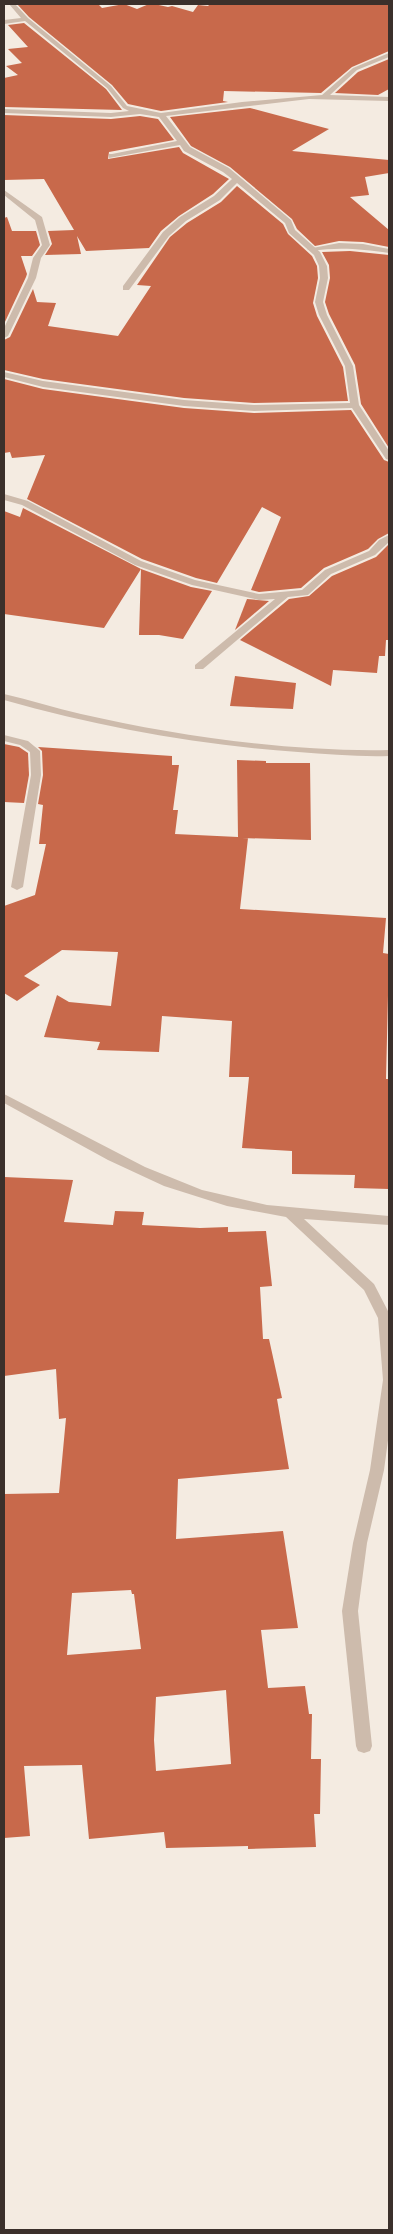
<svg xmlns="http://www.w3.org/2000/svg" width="393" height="2234" viewBox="0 0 393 2234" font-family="Rubik,sans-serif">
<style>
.building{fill:#c8694b;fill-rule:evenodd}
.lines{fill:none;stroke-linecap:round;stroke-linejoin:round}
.lane{fill:#cdbbac;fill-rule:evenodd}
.street{fill:#cdbbac;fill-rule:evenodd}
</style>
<rect width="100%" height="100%" fill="#f4ebe1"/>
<!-- building -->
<g class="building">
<path d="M17,4H98L102,8L124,4L137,9L149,4H154L168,7L172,6L193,12L198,5L208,6L210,4H389V51L352,67L321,93L224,91L223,101L228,102L161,111L128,104L112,85L29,17Z"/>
<path d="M24,23L106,89L122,110L4,107V78L18,75L6,66L22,63L8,49L28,47L8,25Z"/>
<path d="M389,59V89L378,95L335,93L358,72Z"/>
<path d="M250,108L329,129L292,151L389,160V173L365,177L369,195L350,197L389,230V247L363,242L339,241L315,246L297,229L292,219L230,167L191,146L170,117Z"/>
<path d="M4,115L111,119L140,116L158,119L174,140L109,152L108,159L179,147L183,153L229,179L213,194L179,216L161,231L149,248L86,251L77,236L81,254L45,255L52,244L48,231L74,230L44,179L4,180Z"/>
<path d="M237,186L283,224L288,234L312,256L317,266L318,278L313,303L317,316L343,367L348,401L254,403L184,398L43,379L4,370V340L10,337L33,289L37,302L56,303L48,326L118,336L151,286L137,285L170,237L187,223L221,202Z"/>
<path d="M7,217L12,231H36L40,245L32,256H21L27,274L26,277L4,324V218Z"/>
<path d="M350,251L389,255V448L361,404L355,365L329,314L325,302L330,278L329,265L322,252Z"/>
<path d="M4,379L43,389L184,408L254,413L351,410L384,460L389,462V533L378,539L368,549L324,568L301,588L259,592L251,590L281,517L262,507L217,583L196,578L142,559L27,499L45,455L12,458L10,452L4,453Z"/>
<path d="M23,508L141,569L104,628L4,614V511L20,517Z"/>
<path d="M389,544V640H386L385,656H379L377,673L333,670L331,686L240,640L289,599L309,596L332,576L376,557Z"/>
<path d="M141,569L191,587L212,591L183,639L159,635H139Z"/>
<path d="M247,599L269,601L235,630Z"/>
<path d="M235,676L296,683L293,709L230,706Z"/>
<path d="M4,744L19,747L28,753L29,775L24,803L4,802Z"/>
<path d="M38,747L172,756V765H179L173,810H178L175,834L238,837L237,760L266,761V763H310L311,840L242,838H248L240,909L386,918L383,953L389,954L386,1079H389V1189L354,1188L355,1175L292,1174V1151L242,1148L249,1077H229L232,1021L162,1016L159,1052L97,1050L100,1042L44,1037L57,995L69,1002L111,1006L118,952L62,950L24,976L40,985L17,1001L4,993V906L35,895L46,844H39L43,805L38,804L43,775L42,751Z"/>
<path d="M4,1177L73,1180L64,1222L113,1225L115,1211L144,1212L142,1225L200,1228L228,1227V1232L266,1231L272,1286L260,1287L263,1339H269L282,1398L277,1399L289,1469L178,1479L176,1539L283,1531L298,1628L261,1630L268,1688L305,1686L309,1714H312L311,1759H321L320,1814H314L316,1847L248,1849V1846L166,1848L164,1832L89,1839L82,1765L24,1766L30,1836L4,1838V1494L59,1493L66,1418L59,1419L56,1369L4,1376ZM131,1590L132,1594H134L141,1649L67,1655L72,1593ZM226,1690L231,1764L156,1771L154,1740L156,1697Z"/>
</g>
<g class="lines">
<!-- lane -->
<path class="lane" d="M339,243L363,244L389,249V253C360,249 340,247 311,251L307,249Z"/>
<!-- street -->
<g class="street">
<path d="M9,4H15L28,18L111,86L127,106L161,113L242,102L322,95L353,68L389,53V57L357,70L330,95L389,97V101L309,99L166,116L190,147L229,168L291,220L295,230L320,252L327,266L328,278L323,302L327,315L353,366L359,405L389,451V460L386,459L352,408L254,411L184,406L43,387L4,377V372L43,381L184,400L254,405L350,403L345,366L319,315L315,302L320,278L319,266L314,255L289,233L285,223L237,183L220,200L186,221L169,236L129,290H123V286L163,232L180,217L214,196L232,179L223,172L184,151L180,145L109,158V154H112L177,141L159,117L140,114L111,117L4,113V109L111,113L129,111L123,108L107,88L25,21L4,24V20L21,18Z"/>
<path d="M4,190L42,217L50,245L41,258L36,278L8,336L4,338V328L28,278L33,258L42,245L35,220L4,195Z"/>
<path d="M4,494L28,501L141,561L195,580L259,594L302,590L325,570L369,551L379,540L389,535V542L375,555L331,574L308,595L288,597L203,669H195V665L275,599L259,600L192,585L135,565L22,505L4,500Z"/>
<path d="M4,694C30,700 55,708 81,714C177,736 290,752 389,750V756C359,757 328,754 298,752C198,745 100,727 4,700Z"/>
<path d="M4,735L28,741L40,751L41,775L23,887L17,890L11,887L31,775L30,752L20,745L4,741Z"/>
<path d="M4,1094L145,1167L202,1190L267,1205L389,1216V1225L304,1219L374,1284L389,1313V1433L384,1470L367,1543L358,1611L372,1746L370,1751L364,1753L358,1751L356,1746L342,1611L353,1543L370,1470L383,1380L378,1318L364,1290L286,1217L227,1206L164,1186L108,1160L4,1103Z"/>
</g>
</g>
<!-- border -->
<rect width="393" height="2234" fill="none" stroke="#3b302b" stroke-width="10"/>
</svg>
